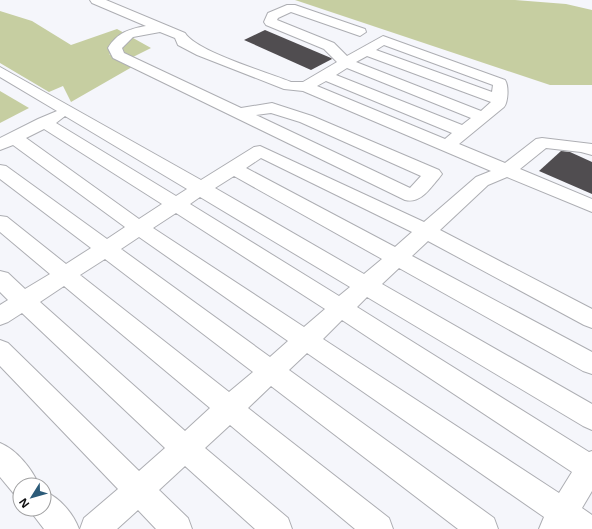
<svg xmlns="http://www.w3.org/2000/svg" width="592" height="529" viewBox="0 0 592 529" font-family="'Open Sans',sans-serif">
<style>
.green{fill:#c6cea1}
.building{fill:#504d50}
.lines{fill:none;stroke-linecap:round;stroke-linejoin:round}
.minor-casing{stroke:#adaeb3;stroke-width:2}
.minor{fill:#fff;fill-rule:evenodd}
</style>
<rect width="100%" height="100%" fill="#f5f6fb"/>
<!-- green -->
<g class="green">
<path d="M295,0H515L566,4L592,10V85H550Z"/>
<path d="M0,11L32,21L71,45L117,29L151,48L131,58L121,50L109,54L132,67L71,102L63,86L49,92L0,63Z"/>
<path d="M0,91L29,108L0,123Z"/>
</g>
<!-- building -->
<g class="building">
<path d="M265,30L331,58L332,59L311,70L244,40Z"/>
<path d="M561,151L570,152L592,162V194L539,171Z"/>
</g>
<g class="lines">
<defs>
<g id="minor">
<path d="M90,0H106L185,33C197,52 267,72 291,82H303L337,62L324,49L266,25L264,22L268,13L287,5H295L365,29L366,32L360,36L291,12L278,18L277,20L334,43L347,56L383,36L505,80C509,86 508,102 504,107L459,144L505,163L536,139L542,138L592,144V155L581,152L546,148L520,169L592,199V212L507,177L488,185L440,230L592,309V328L584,325L428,241L412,256L592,352V374L583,371L399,268L382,284L592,404V430L583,426L367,297L357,307L589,452L592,451V491L582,508L592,515V529H539L544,517L307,353L289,370L494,518L498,529H458L271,386L248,408L389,518L393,529H355L230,425L205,448L288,518L292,529H255L185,466L159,490L188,518L192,529H156L138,510L117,529H80L84,518L118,489L0,366V340L8,343L139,471L165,448L22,313L8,322L0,325V305L8,300L0,292V271L8,273L25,289L50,274L0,232V216L7,217L66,264L91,248L0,179V165L6,166L107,239L125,227L13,145L0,150V138L38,119L57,111L0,77V67L201,180L254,147L260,146L424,222L476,177L491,171L303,91L284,89L197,55L178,45L175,38L160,32L133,37L122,48L124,53L241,108L272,103L278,105L312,116L439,170L442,174L439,178C430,188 421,204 405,200L113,58L108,48C117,33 129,29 146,26L92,3ZM384,45L493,85L492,92L376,50ZM367,56L491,102L481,111L356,62ZM347,68L471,118L462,125L336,75ZM326,81L452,133L445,139L317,86ZM271,113L300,122L421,176L410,188L256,115ZM65,116L187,189L176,196L56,123ZM44,129L162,204L139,219L26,138ZM261,158L412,232L395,247L246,168ZM234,176L382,259L364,274L215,188ZM200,197L350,287L339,296L190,204ZM176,213L325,309L304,327L153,228ZM139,237L288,341L270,357L121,249ZM105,259L253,372L229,392L80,275ZM64,286L210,408L185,431L40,302ZM342,320L572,472L559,493L323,339Z"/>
<path d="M0,443C17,450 32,469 39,485H20V497L15,495L0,477Z"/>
<path d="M44,491C60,498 73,513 79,529H44L34,516L31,509H44Z"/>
</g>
</defs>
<!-- minor casing -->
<use href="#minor" class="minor-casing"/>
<!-- minor -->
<use href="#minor" class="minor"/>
</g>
<!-- north arrow -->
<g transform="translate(32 497) rotate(233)"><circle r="19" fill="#ffffff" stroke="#9f9fa0"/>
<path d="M0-3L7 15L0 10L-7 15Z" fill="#2c5b79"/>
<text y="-6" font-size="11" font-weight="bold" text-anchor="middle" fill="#0f0f11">N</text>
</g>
</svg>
